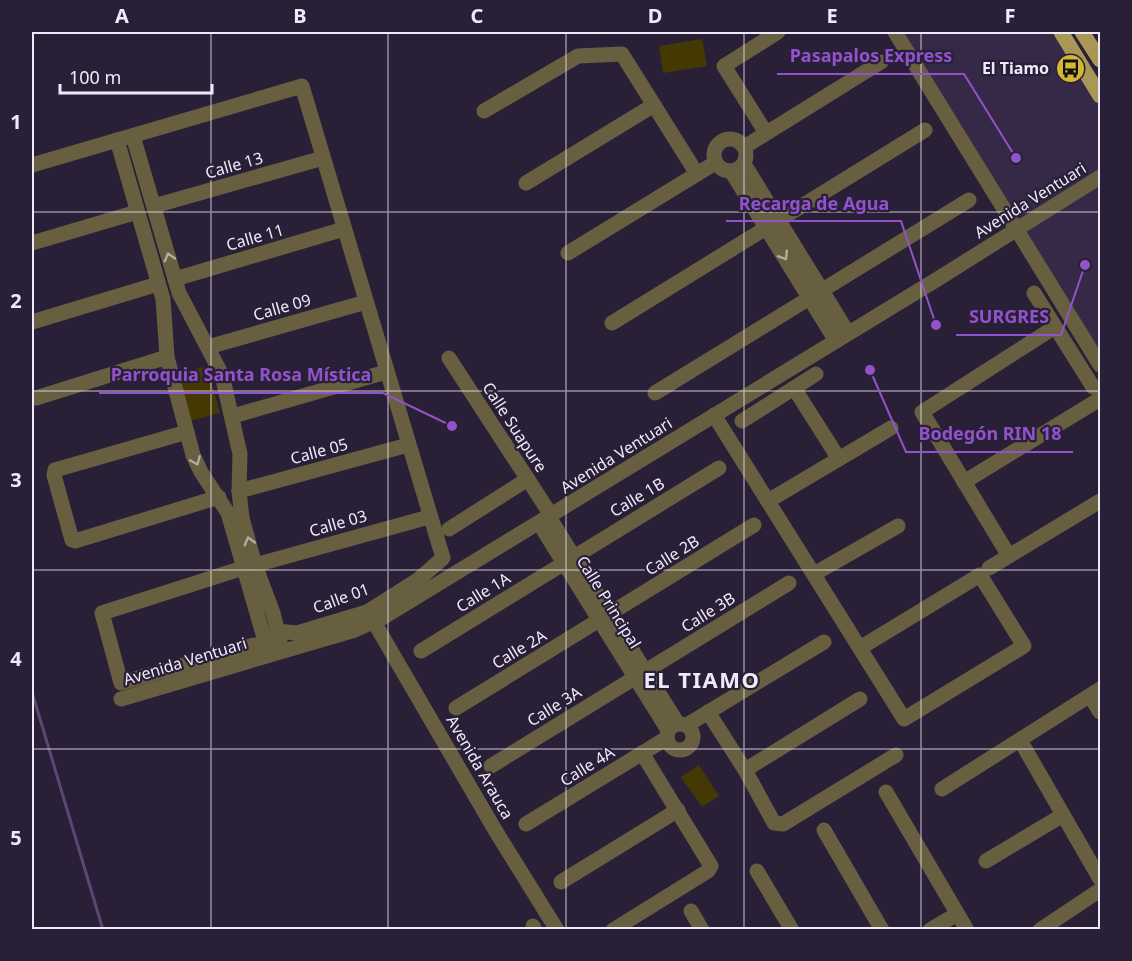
<svg xmlns="http://www.w3.org/2000/svg" width="1132" height="961" viewBox="0 0 1132 961" font-family="'Noto Sans',sans-serif">
<style>
.built{fill:#352947}
.green{fill:#453903}
.lines{fill:none;stroke-linecap:round;stroke-linejoin:round}
.stream{stroke:#5d4674;stroke-width:3}
.minor{stroke:#675f40;stroke-width:15}
.major{stroke:#a89755;stroke-width:15}
.oneway{stroke:#b2aba6}
.grid{fill:none;stroke:#efeafa;stroke-width:1.5;stroke-opacity:0.55}
.labels{text-anchor:middle;stroke-width:4.5;stroke-linejoin:round;paint-order:stroke}
.poi-label{font-size:16px;font-weight:bold;fill:#efeafa;stroke:#292038;text-anchor:end}
.street-label{font-size:16px;fill:#efeafa;stroke:#292038}
.district-label{font-size:22px;font-weight:bold;letter-spacing:1.5px;fill:#efeafa;stroke:#292038}
.leader{fill:none;stroke:#9252cb;stroke-width:2}
.callout-dot{fill:#9252cb;stroke:#292038;stroke-width:2}
.callout-label{font-size:18px;text-anchor:middle;font-weight:bold;fill:#9252cb;stroke:#292038;stroke-width:4.5;stroke-linejoin:round;paint-order:stroke}
.neatline{fill:none;stroke:#efeafa;stroke-width:2}
.grid-label{font-size:20px;text-anchor:middle;font-weight:bold;fill:#efeafa}
</style>
<rect width="100%" height="100%" fill="#292038"/>
<!-- built -->
<path class="built" d="M895,32H1061L1100,96V365Z"/>
<!-- green -->
<g class="green">
<path d="M702,39L707,66L663,73L659,46Z"/>
<path d="M207,366L220,413L190,421L176,375Z"/>
<path d="M699,765L719,796L702,807L681,777Z"/>
</g>
<g class="lines">
<!-- stream -->
<path class="stream" d="M32,692L103,930"/>
<!-- minor -->
<g class="minor">
<path d="M895,32L1100,365"/>
<path d="M484,111L578,56L622,54L697,174"/>
<path d="M766,133L724,66L778,32"/>
<path d="M133,136L179,293L222,375L240,454L239,491L242,518L255,565L273,613L280,641"/>
<circle cx="730" cy="155" r="16"/>
<path d="M117,140L163,299L167,357L193,455L201,472L228,513L269,655"/>
<path d="M744,147L881,62"/>
<path d="M744,164L848,333"/>
<path d="M32,165L302,86L443,558L419,579L367,612L297,633L277,631"/>
<path d="M731,171L836,341"/>
<path d="M526,183L654,105"/>
<path d="M154,206L323,158"/>
<path d="M32,243L137,212"/>
<path d="M568,253L715,163"/>
<path d="M175,279L344,229"/>
<path d="M1034,293L1093,387"/>
<path d="M32,322L158,284"/>
<path d="M612,323L925,130"/>
<path d="M208,347L366,302"/>
<path d="M449,358L551,515"/>
<path d="M794,388L839,459"/>
<path d="M655,393L969,200"/>
<path d="M32,397L36,398L167,357"/>
<path d="M714,415L904,719L1024,646L980,575L860,648"/>
<path d="M233,416L386,372"/>
<path d="M742,421L816,374"/>
<path d="M187,432L55,470L54,475L72,540L75,541L219,497"/>
<path d="M964,482L1100,399"/>
<path d="M239,491L408,445"/>
<path d="M768,501L891,428"/>
<path d="M549,517L678,724"/>
<path d="M539,523L668,730"/>
<path d="M449,529L528,479"/>
<path d="M1009,556L922,412L1055,327"/>
<path d="M255,565L429,517"/>
<path d="M243,568L102,613L121,683L254,645"/>
<path d="M989,568L1100,501"/>
<path d="M814,574L898,526"/>
<path d="M374,622L495,830L557,930"/>
<path d="M421,651L719,468"/>
<path d="M1090,696L1100,712"/>
<path d="M121,699L355,630L382,618L936,280L1100,177"/>
<path d="M456,708L754,525"/>
<path d="M708,712L745,770L774,823L783,824L896,755"/>
<circle cx="680" cy="737" r="13"/>
<path d="M687,725L824,642"/>
<path d="M1020,740L1100,879"/>
<path d="M491,766L789,583"/>
<path d="M745,770L860,699"/>
<path d="M942,789L1100,689"/>
<path d="M886,792L967,930"/>
<path d="M526,824L667,738"/>
<path d="M824,830L882,930"/>
<path d="M986,861L1063,815"/>
<path d="M757,871L792,930"/>
<path d="M561,882L678,810"/>
<path d="M691,911L702,930"/>
<path d="M533,926L535,930"/>
<path d="M613,930L708,871L711,866L642,753"/>
<path d="M930,930L957,914"/>
<path d="M1040,930L1100,890"/>
</g>
<!-- major -->
<g class="major">
<path d="M1061,32L1100,96"/>
<path d="M1082,32L1100,60"/>
</g>
</g>
<!-- one-way arrows -->
<defs><path id="oneway-chevron" d="M-2-3.5L2.5 0L-2 3.5" fill="none" stroke-width="1.6" stroke-linecap="round" stroke-linejoin="round" transform="scale(1.5)"/></defs>
<g class="oneway">
<use href="#oneway-chevron" transform="translate(784 256) rotate(58)"/>
<use href="#oneway-chevron" transform="translate(169 257) rotate(-106)"/>
<use href="#oneway-chevron" transform="translate(196 461) rotate(67)"/>
<use href="#oneway-chevron" transform="translate(249 541) rotate(-105)"/>
</g>
<!-- grid -->
<path class="grid" d="M211,32V930M388,32V930M566,32V930M744,32V930M921,32V930M32,212H1100M32,391H1100M32,570H1100M32,749H1100"/>
<!-- icons -->
<defs>
<symbol id="bus-disc" viewBox="-11 -11 22 22"><circle r="9.5" fill="#d4b635" stroke="#292038"/><path d="M-5-6H5V4H4V6H2V4H-2V6H-4V4H-5ZM-3.5-4V0h7V-4ZM-3.5 1.2v1.5H-2V1.2ZM2 1.2v1.5H3.5V1.2Z" fill="#111"/></symbol>
</defs>
<g fill-rule="evenodd">
<use href="#bus-disc" x="1054" y="52" width="33" height="33"/>
</g>
<g class="labels">
<!-- poi labels -->
<g class="poi-label">
<text x="1049" y="74">El Tiamo</text>
</g>
<!-- street labels -->
<g class="street-label">
<text transform="translate(234 165) rotate(-16)" y="6">Calle 13</text>
<text transform="translate(1030 200) rotate(-32)" y="6">Avenida Ventuari</text>
<text transform="translate(255 237) rotate(-16)" y="6">Calle 11</text>
<text transform="translate(282 307) rotate(-16)" y="6">Calle 09</text>
<text transform="translate(515 427) rotate(57)" y="6">Calle Suapure</text>
<text transform="translate(319 451) rotate(-15)" y="6">Calle 05</text>
<text transform="translate(616 455) rotate(-32)" y="6">Avenida Ventuari</text>
<text transform="translate(637 497) rotate(-31)" y="6">Calle 1B</text>
<text transform="translate(338 523) rotate(-16)" y="6">Calle 03</text>
<text transform="translate(672 555) rotate(-32)" y="6">Calle 2B</text>
<text transform="translate(483 592) rotate(-32)" y="6">Calle 1A</text>
<text transform="translate(341 598) rotate(-20)" y="6">Calle 01</text>
<text transform="translate(609 602) rotate(58)" y="6">Calle Principal</text>
<text transform="translate(708 612) rotate(-32)" y="6">Calle 3B</text>
<text transform="translate(519 649) rotate(-31)" y="6">Calle 2A</text>
<text transform="translate(185 661) rotate(-17)" y="6">Avenida Ventuari</text>
<text transform="translate(554 706) rotate(-32)" y="6">Calle 3A</text>
<text transform="translate(587 766) rotate(-32)" y="6">Calle 4A</text>
<text transform="translate(480 767) rotate(60)" y="6">Avenida Arauca</text>
</g>
<!-- district labels -->
<g class="district-label">
<text x="702" y="688">EL TIAMO</text>
</g>
</g>
<!-- callouts -->
<path class="leader" d="M1016 158L964 74H777M936 325L901 221H726M1085 265L1061 335H956M452 426L383 393H99M870 370L906 452H1073"/>
<g class="callout-dot">
<circle cx="1016" cy="158" r="6"/>
<circle cx="936" cy="325" r="6"/>
<circle cx="1085" cy="265" r="6"/>
<circle cx="452" cy="426" r="6"/>
<circle cx="870" cy="370" r="6"/>
</g>
<g class="callout-label">
<text x="871" y="62">Pasapalos Express</text>
<text x="814" y="210">Recarga de Agua</text>
<text x="1009" y="323">SURGRES</text>
<text x="241" y="381">Parroquia Santa Rosa Mística</text>
<text x="990" y="440">Bodegón RIN 18</text>
</g>
<!-- border -->
<rect width="1132" height="961" fill="none" stroke="#292038" stroke-width="66"/>
<!-- scale -->
<path d="M60 84v9h152v-9" fill="none" stroke="#efeafa" stroke-width="3"/>
<text x="69" y="84" font-size="18" fill="#efeafa" stroke="#292038" stroke-width="4.5" paint-order="stroke">100 m</text>
<rect x="33" y="33" width="1066" height="895" class="neatline"/>
<g class="grid-label">
<text x="122" y="23">A</text>
<text x="300" y="23">B</text>
<text x="477" y="23">C</text>
<text x="655" y="23">D</text>
<text x="832" y="23">E</text>
<text x="1010" y="23">F</text>
<text x="16" y="129">1</text>
<text x="16" y="308">2</text>
<text x="16" y="487">3</text>
<text x="16" y="666">4</text>
<text x="16" y="845">5</text>
</g>
</svg>
